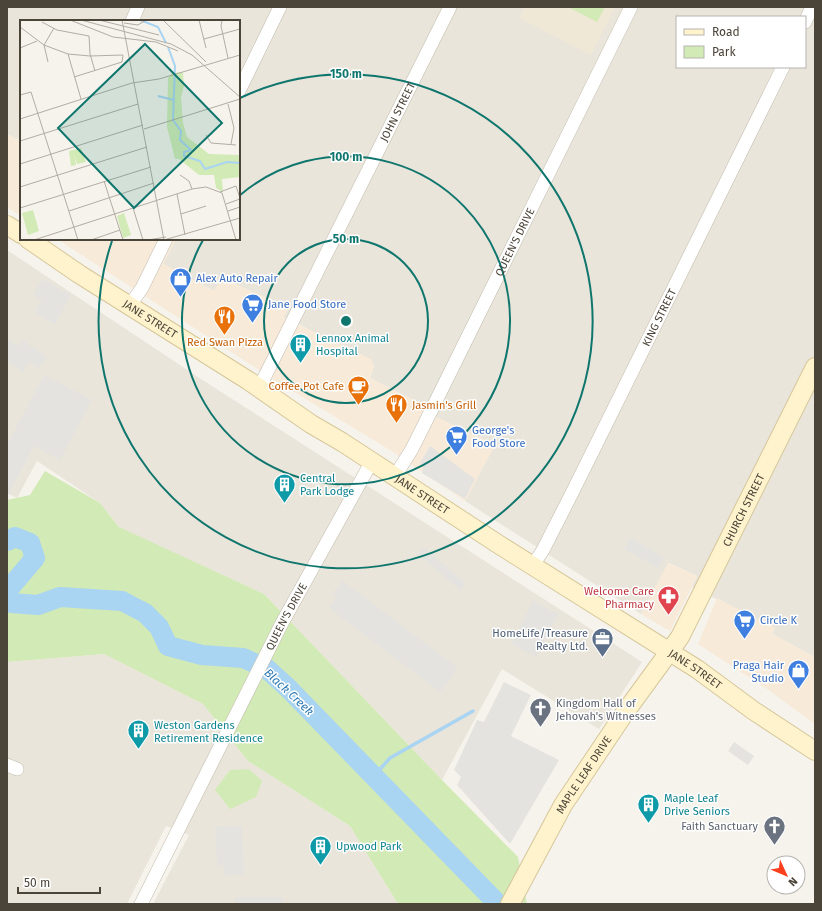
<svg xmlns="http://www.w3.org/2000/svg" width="822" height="911" viewBox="0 0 822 911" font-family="'Fira Sans',sans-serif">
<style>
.residential{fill:#eae5da;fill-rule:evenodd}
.commercial{fill:#f7ead8}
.education{fill:#efe8d6}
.green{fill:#d2eab5}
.parking{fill:#e5e3e0}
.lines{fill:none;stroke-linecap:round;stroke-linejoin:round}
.stream{stroke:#a9d4f2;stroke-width:3.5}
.river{stroke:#a9d4f2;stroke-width:20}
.street-casing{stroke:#c2bbae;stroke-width:14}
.secondary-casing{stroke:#d6c79b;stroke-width:20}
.street{stroke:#fff;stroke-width:13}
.secondary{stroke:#fff3cd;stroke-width:18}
.ring{fill:none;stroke:#0f766e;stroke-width:2}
.labels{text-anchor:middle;stroke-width:3;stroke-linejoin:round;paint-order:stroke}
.street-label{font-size:11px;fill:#4b4439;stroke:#fff}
.shop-label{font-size:11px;fill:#366cbe;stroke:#fff;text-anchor:start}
.culture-label{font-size:11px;fill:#0d838f;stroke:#fff;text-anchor:start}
.food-label{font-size:11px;fill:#c56008;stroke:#fff}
.health-label{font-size:11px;fill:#be3a42;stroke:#fff;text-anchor:end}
.service-label{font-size:11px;fill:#4e5e75;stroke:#fff;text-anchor:end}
.worship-label{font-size:11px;fill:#5b616d;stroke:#fff;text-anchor:start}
.water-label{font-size:12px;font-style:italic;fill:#2e7ab2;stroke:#fff}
.inset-river{fill:none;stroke:#a9d4f2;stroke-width:2}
.inset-road{fill:none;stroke:#b2ada4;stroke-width:1}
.view{fill:#0f766e;fill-opacity:0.15;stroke:#0f766e;stroke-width:2}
.inset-edge{fill:none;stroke:#4b4439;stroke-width:2}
.centre{fill:#0f766e;stroke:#fff;stroke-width:2}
.ring-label{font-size:12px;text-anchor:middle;font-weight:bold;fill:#0f766e;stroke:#fff;stroke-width:3;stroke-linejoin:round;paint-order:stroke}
</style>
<rect width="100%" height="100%" fill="#f6f3ec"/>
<!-- residential -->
<g class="residential">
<path d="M7,7H815V657L772,634L775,628L692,587L697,576L669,563L641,614L465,501L495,445L436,417L423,405L370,378L374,366L299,324L283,317L289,308L222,279L214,291L163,264L176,239H239V21H21V141L7,134ZM677,17H805V67H677Z"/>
<path d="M7,250L201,379L642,662L599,729L502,669L442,780L264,594L121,529L100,503L37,461L17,498L7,493Z"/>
<path d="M104,654L203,704L248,761L350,826L398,904H153L189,835L166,826L127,904H7V662Z"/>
</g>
<!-- commercial -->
<g class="commercial">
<path d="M7,134L21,141V216L7,207Z"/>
<path d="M57,239H176L163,264L214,291L222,278L289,308L283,317L371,359L374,366L370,378L423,405L436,417L495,445L465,501L390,450L276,381Z"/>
<path d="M668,563L697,576L670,631L641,614Z"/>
<path d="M717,598L775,628L772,634L815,657V724L767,689L698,644Z"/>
</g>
<!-- education -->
<path class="education" d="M525,7H615L591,55L519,18Z"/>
<!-- green -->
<g class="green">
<path d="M568,7H605L597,22Z"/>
<path d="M45,471L100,503L119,527L264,594L442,780L518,857L527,904H398L350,826L248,761L203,704L104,654L7,662V500L30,495Z"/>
<path d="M249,769L262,781L256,797L230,809L215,790L230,770Z"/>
</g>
<!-- parking -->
<g class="parking">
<path d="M42,279L71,295L55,324L35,313L42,300L33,295Z"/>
<path d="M7,339L18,346L22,340L47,357L39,368L29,362L23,372L7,362Z"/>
<path d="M44,375L92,400L60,460L34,446L7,497V445Z"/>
<path d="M430,446L475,479L465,499L422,473L424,465L420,463Z"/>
<path d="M630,538L664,557L658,568L624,549Z"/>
<path d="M424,548L465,583L460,590L418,554Z"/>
<path d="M343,581L458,668L440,692L329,608L337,597L333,593Z"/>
<path d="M533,601L558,614L536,657L511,644Z"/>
<path d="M504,682L531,695L511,736L559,760L510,844L457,785L461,777L454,770L477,720L484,722Z"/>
<path d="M734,742L754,756L748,765L728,751Z"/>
<path d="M242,826L244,875L225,876L224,865H217L215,827Z"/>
<rect x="235" y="897" width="48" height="7"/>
</g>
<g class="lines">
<!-- stream -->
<path class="stream" d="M374,776L390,758L473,711"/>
<!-- river -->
<g class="river">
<path d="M7,541L15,537L30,543L35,558L7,591"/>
<path d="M7,596L11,603L38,605L60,597L122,601L145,613L159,627L168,646L202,655L243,658L266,668L288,688L498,904"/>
</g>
<defs>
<g id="street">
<path d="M132,21L138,7"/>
<path d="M805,22L812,7"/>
<path d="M239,91L280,7"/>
<path d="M130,305L142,288L166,239"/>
<path id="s1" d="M259,388L450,7"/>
<path id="s2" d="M395,476L412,449L429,415L631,7"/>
<path id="s3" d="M533,565L543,550L573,491L783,67"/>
<path d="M7,765L17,769"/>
<path id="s4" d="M141,904L282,623L372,461"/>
</g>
<g id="secondary">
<path d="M7,225L21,234"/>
<path id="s5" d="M28,239L79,274L249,381L311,424L342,442L498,544L697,669L754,711L815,751"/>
<path id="s6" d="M510,904L563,805L626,711L680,637L815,367"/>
</g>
</defs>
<!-- street casing -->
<use href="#street" class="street-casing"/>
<!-- secondary casing -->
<use href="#secondary" class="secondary-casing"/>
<!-- street -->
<use href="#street" class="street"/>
<!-- secondary -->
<use href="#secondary" class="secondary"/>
</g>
<!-- distance rings -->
<g class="ring">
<circle cx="346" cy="321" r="82"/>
<path d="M239 196A164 164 0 1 1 203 240"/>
<path d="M240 98A247 247 0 1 1 112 241"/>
</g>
<!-- icons -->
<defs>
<symbol id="shop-pin" viewBox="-11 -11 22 30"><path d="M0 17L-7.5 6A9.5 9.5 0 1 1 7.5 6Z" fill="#3f7fe0" stroke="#fff"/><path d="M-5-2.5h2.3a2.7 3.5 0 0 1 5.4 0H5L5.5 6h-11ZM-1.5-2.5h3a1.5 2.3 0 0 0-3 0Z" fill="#fff"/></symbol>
<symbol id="supermarket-pin" viewBox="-11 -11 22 30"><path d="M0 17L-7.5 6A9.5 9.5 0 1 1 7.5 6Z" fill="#3f7fe0" stroke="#fff"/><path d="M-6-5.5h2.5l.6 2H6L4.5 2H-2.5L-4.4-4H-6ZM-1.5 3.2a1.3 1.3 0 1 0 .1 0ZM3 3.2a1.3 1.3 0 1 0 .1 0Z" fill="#fff"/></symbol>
<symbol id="restaurant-pin" viewBox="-11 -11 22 30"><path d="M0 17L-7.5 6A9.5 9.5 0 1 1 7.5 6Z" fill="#e8710a" stroke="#fff"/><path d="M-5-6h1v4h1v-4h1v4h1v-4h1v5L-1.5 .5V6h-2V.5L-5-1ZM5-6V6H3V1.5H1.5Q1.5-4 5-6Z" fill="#fff"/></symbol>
<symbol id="building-pin" viewBox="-11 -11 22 30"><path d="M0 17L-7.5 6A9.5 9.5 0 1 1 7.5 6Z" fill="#0f9aa8" stroke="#fff"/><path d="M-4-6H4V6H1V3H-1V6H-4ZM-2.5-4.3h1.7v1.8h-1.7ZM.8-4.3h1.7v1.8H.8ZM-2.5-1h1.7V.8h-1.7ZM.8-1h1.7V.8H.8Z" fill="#fff"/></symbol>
<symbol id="cafe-pin" viewBox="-11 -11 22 30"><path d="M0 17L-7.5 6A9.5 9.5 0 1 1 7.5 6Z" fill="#e8710a" stroke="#fff"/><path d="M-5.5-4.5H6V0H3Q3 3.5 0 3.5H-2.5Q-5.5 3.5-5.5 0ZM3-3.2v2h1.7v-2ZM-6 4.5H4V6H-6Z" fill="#fff"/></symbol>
<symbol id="pharmacy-pin" viewBox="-11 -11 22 30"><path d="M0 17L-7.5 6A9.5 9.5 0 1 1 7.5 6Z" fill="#e0444e" stroke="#fff"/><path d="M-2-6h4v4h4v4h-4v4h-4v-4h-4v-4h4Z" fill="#fff"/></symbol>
<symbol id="office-pin" viewBox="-11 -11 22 30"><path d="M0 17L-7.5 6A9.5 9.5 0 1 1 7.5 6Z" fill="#5c6f8a" stroke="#fff"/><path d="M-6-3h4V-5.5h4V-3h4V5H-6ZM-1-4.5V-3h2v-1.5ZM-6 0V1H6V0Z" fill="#fff"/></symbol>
<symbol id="church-pin" viewBox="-11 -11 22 30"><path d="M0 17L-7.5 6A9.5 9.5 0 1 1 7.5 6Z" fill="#6b7280" stroke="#fff"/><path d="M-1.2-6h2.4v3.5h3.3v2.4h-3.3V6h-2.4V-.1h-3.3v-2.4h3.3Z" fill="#fff"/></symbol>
</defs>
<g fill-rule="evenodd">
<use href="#shop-pin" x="168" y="266" width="25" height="34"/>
<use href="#supermarket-pin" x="240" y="292" width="25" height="34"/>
<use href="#restaurant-pin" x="212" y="304" width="25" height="34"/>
<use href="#building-pin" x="288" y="332" width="25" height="34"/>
<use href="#cafe-pin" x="346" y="374" width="25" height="34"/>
<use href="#restaurant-pin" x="384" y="392" width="25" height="34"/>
<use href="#supermarket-pin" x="444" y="424" width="25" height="34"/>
<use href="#building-pin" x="272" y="472" width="25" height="34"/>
<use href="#pharmacy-pin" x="656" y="584" width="25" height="34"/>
<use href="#supermarket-pin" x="732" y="608" width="25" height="34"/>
<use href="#office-pin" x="590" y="626" width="25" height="34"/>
<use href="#shop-pin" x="786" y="658" width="25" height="34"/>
<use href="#church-pin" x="528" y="696" width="25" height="34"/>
<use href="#building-pin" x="126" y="718" width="25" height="34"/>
<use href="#building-pin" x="636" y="792" width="25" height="34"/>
<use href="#church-pin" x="762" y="814" width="25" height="34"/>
<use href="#building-pin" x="308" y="834" width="25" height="34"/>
</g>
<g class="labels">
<!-- street labels -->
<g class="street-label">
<text dy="4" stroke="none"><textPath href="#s1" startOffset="309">JOHN STREET</textPath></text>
<text dy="4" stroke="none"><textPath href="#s2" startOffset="263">QUEEN'S DRIVE</textPath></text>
<text dy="4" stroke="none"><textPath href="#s3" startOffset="278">KING STREET</textPath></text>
<text dy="4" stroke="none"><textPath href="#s5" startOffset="146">JANE STREET</textPath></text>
<text dy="4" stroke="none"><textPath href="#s5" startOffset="470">JANE STREET</textPath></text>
<text dy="4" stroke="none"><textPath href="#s6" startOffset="459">CHURCH STREET</textPath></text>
<text dy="4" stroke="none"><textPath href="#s4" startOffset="322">QUEEN'S DRIVE</textPath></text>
<text dy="4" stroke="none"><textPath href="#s5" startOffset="794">JANE STREET</textPath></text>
<text dy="4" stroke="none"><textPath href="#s6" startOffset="149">MAPLE LEAF DRIVE</textPath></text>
</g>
<!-- shop labels -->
<g class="shop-label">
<text x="196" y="282">Alex Auto Repair</text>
<text x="268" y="308">Jane Food Store</text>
<text x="472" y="434">George's<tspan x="472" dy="13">Food Store</tspan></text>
<text x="760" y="624">Circle K</text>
<text x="784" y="669" text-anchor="end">Praga Hair<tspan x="784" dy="13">Studio</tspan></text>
</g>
<!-- culture labels -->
<g class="culture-label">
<text x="316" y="342">Lennox Animal<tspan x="316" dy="13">Hospital</tspan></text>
<text x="300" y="482">Central<tspan x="300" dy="13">Park Lodge</tspan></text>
<text x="154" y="729">Weston Gardens<tspan x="154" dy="13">Retirement Residence</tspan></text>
<text x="664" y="802">Maple Leaf<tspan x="664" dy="13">Drive Seniors</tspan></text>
<text x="336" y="850">Upwood Park</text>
</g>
<!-- food labels -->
<g class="food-label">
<text x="225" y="346">Red Swan Pizza</text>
<text x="344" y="390" text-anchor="end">Coffee Pot Cafe</text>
<text x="412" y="409" text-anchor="start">Jasmin's Grill</text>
</g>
<!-- health labels -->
<g class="health-label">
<text x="654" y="595">Welcome Care<tspan x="654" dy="13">Pharmacy</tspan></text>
</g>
<!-- service labels -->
<g class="service-label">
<text x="588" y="637">HomeLife/Treasure<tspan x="588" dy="13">Realty Ltd.</tspan></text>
</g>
<!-- worship labels -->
<g class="worship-label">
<text x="556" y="707">Kingdom Hall of<tspan x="556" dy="13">Jehovah's Witnesses</tspan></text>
<text x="758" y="830" text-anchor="end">Faith Sanctuary</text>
</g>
<!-- water labels -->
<g class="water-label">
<text transform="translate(289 692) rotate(43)" y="4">Black Creek</text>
</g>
</g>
<!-- overview -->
<g transform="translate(20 20)">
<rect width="220" height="220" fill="#f6f3ec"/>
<path d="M163,52L164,66L161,77L163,103L167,117L189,134L220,135V157L202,159L203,172L196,168L194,155H179L159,139H155L147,107L148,58L152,53ZM61,128L66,142L57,144L54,135L56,145L51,146L49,131ZM13,190L19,211L8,215L2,193ZM104,193L111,215L103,218L97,196Z" fill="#d2eab5"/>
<path class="inset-river" d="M120,0L138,7L146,23M148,27L155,46L153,100L161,111L160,120L171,130L164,132V136L180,141L185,149L207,142L220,143M138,76L154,80"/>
<path class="inset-road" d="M50,0L93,17L136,22L158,31M61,0L151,24L172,35L220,77M79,0L139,15M102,0L144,220M143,0L186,42M179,0L186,28M202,0L201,6L208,38M22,2L37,10L69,16L70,34L75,51M104,3L118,5L126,0M0,7L24,25L48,34L70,36L103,35L102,42L54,57M184,19L220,9M0,28L17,21M48,34L61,79M28,42L24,25L34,8M0,75L11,72L58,220M208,84L214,108L211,124M0,99L112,63L139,59L220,35M124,109L220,79M186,115L191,123L216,125M0,121L118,84M0,144L123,105M160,155L169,161L172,169M84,161L103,220M0,167L127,127M200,172L216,166L220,178M157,174L165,215M206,184L220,179M0,188L131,147M113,188L123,220M49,191L134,163M208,191L220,187M161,194L186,186M14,220L172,169L186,167L202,173L216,220M71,220L100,210M128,220L146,217M144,220L220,198"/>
<path class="view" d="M125,24L202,103L114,188L38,108Z"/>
<rect width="220" height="220" class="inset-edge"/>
</g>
<circle cx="346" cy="321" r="6" class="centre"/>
<g class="ring-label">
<text x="346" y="78">150 m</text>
<text x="346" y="161">100 m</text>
<text x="346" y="243">50 m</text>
</g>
<!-- border -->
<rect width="822" height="911" fill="none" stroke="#4b4439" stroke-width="16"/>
<!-- legend -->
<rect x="676" y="16" width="130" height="52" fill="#ffffff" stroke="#b7b4b0"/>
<rect x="684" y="29" width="20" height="6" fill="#fff3cd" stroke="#b7b4b0"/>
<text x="712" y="36" font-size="12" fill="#4b4439">Road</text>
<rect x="684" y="46" width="20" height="12" fill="#d2eab5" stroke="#b7b4b0"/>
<text x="712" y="56" font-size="12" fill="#4b4439">Park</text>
<!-- north arrow -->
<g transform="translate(786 875) rotate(134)"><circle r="19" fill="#ffffff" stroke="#b7b4b0"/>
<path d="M0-3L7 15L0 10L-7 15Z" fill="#fc3f1d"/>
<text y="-6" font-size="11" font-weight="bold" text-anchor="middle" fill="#4b4439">N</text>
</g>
<!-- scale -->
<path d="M18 887v6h82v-6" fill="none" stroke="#4b4439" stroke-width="2"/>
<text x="24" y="887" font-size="12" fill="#4b4439" stroke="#ffffff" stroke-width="3" paint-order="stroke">50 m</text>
</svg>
